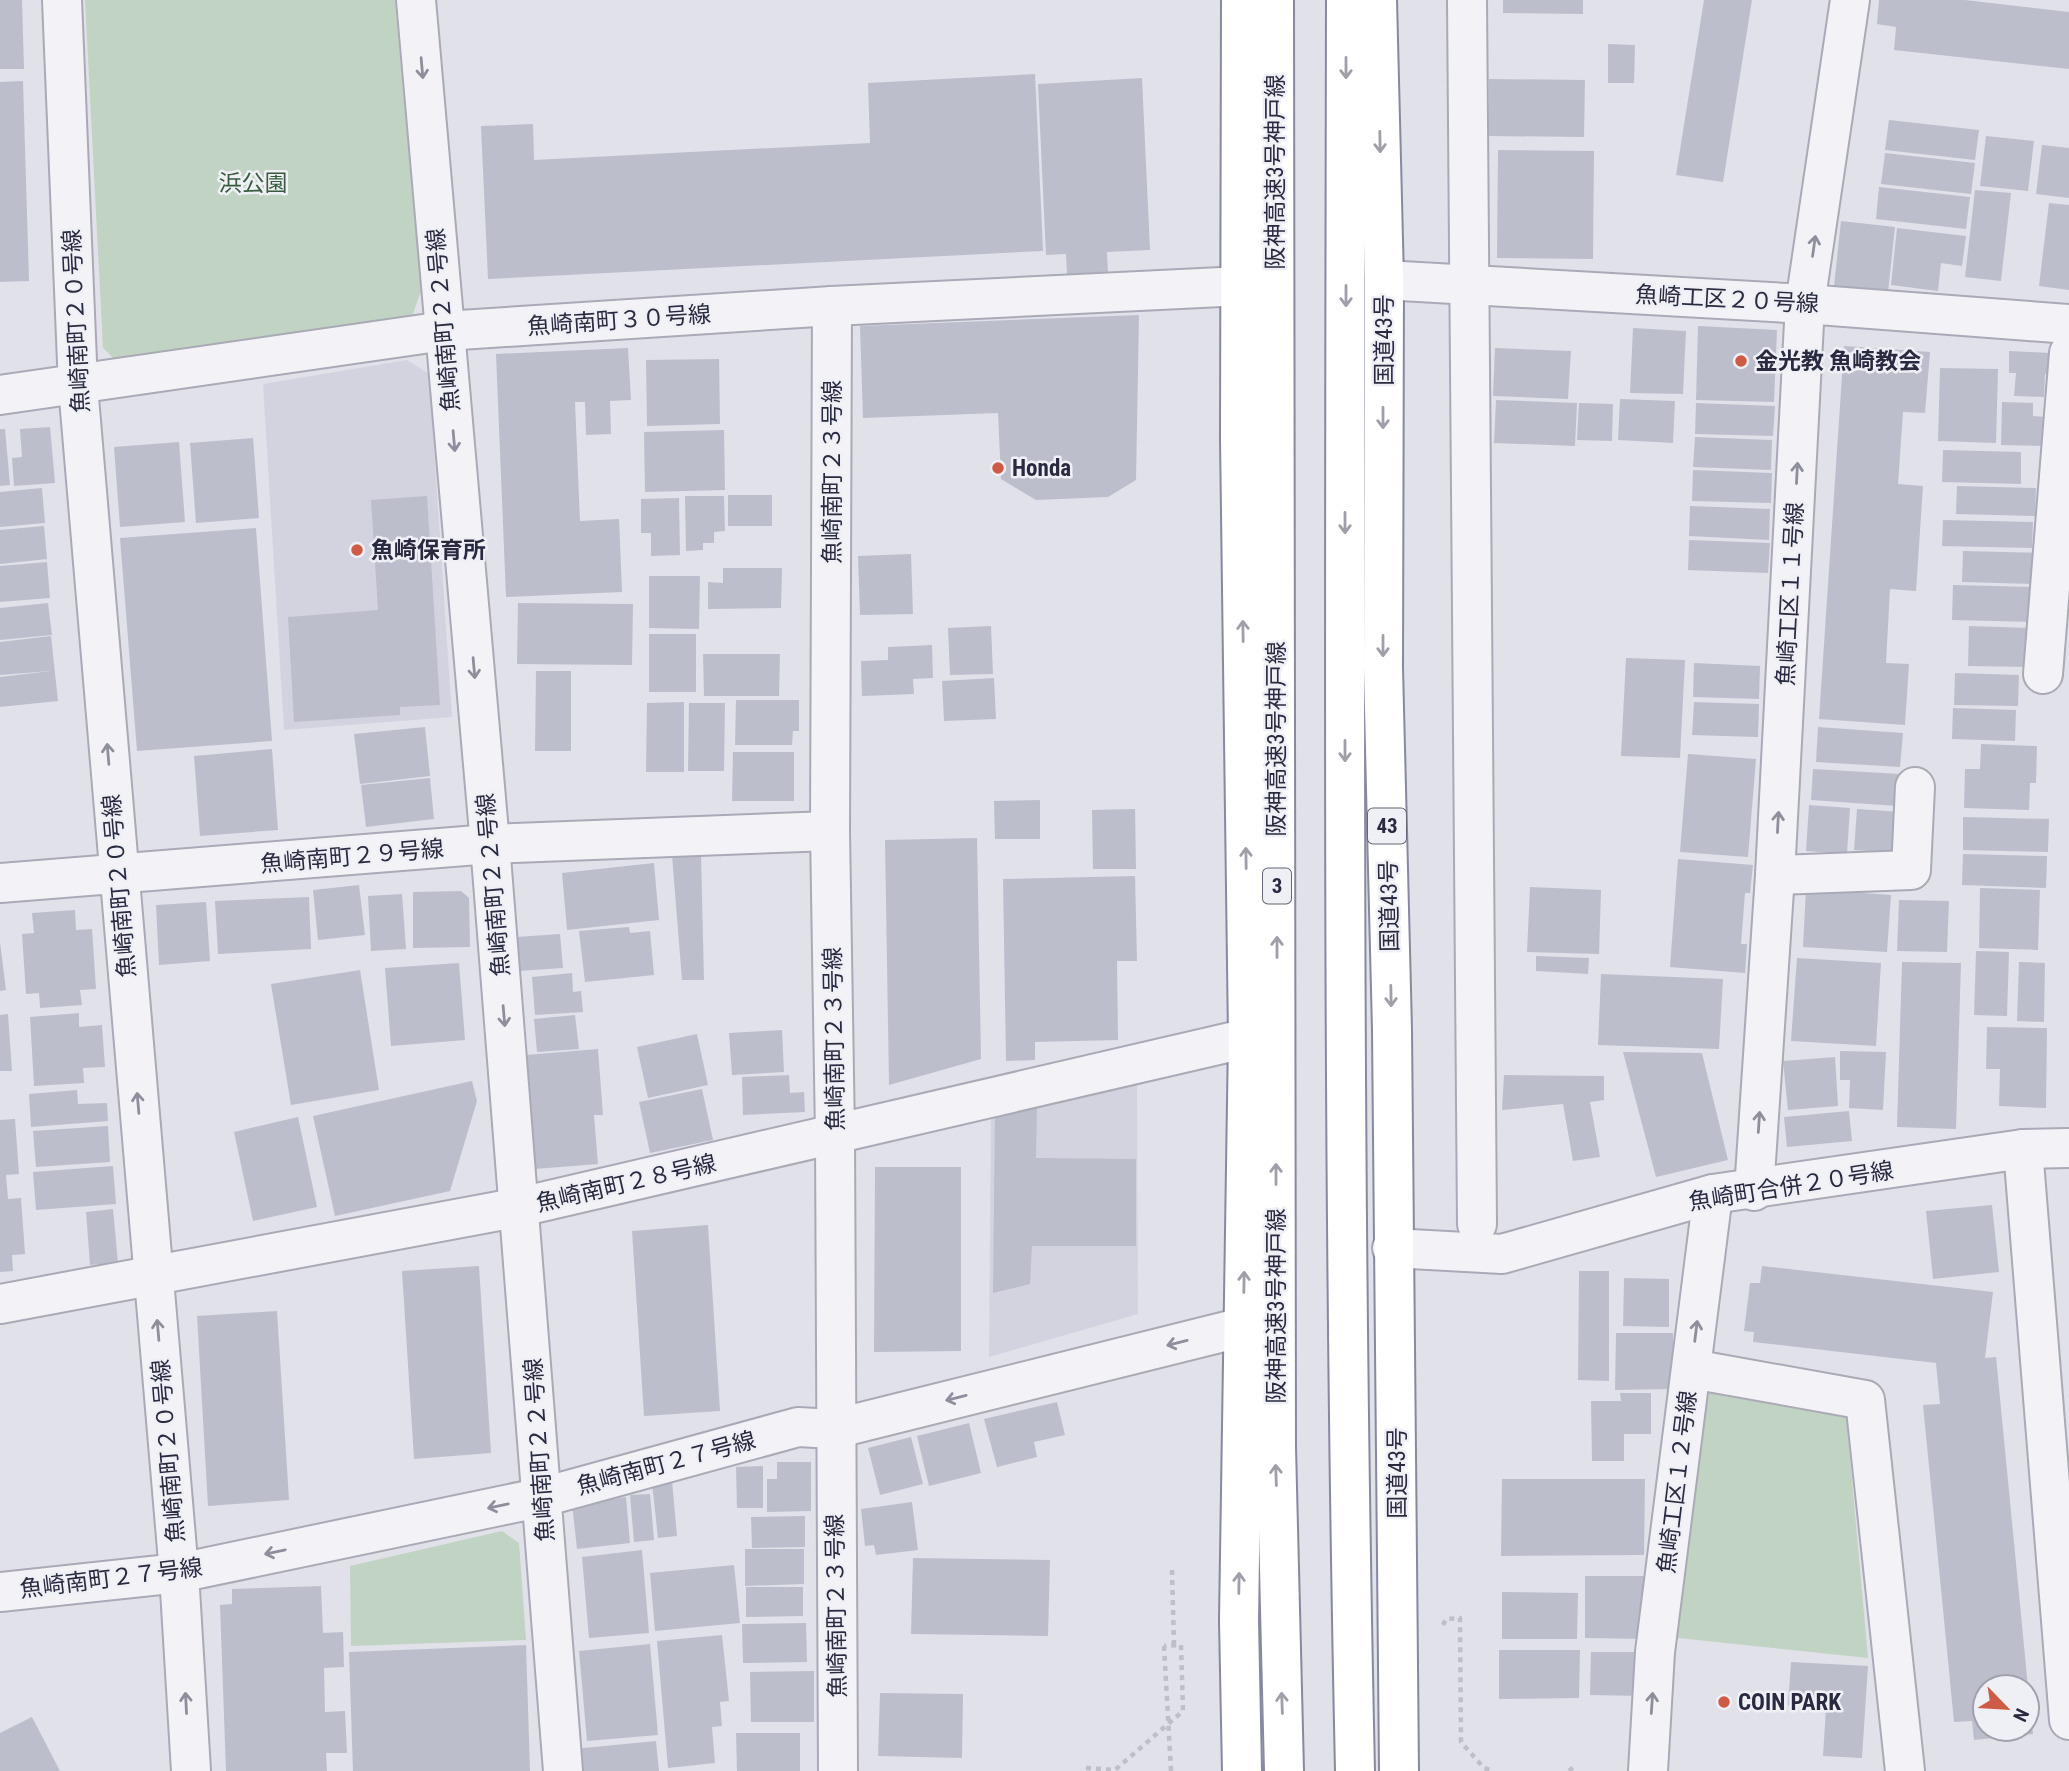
<svg xmlns="http://www.w3.org/2000/svg" width="2069" height="1771" viewBox="0 0 2069 1771" font-family="'Roboto Condensed','Noto Sans JP',sans-serif">
<style>
.built{fill:#d2d3de}
.green{fill:#c1d3c2}
.building{fill:#bdbecc}
.lines{fill:none;stroke-linecap:round;stroke-linejoin:round}
.minor-casing{stroke:#a9aab6;stroke-width:42}
.highway-casing{stroke:#87899f;stroke-width:42}
.path{stroke:#bebfc7;stroke-width:4.5;stroke-dasharray:5 5;stroke-linecap:butt}
.minor{stroke:#f3f3f7;stroke-width:38}
.highway{stroke:#fff;stroke-width:38}
.path-bridge{stroke:#bebfc7;stroke-width:4.5;stroke-dasharray:5 5;stroke-linecap:butt}
.oneway{stroke:#8e8e9c}
.oneway2{stroke:#9f9fa9}
.poi-dot{fill:#cd5b46;stroke:#eff0f6;stroke-width:2.5}
.labels{text-anchor:middle;stroke-width:5;stroke-linejoin:round;paint-order:stroke}
.shield{fill:#eff0f6;stroke:#646577;stroke-width:2}
.shield-label{font-size:21px;font-weight:bold;fill:#292a40}
.street-label{font-size:23px;fill:#292a40;stroke:#eff0f6}
.park-label{font-size:23px;fill:#365c3b;stroke:#eff0f6}
.poi-label{font-size:23px;font-weight:bold;fill:#292a40;stroke:#eff0f6;text-anchor:start}
</style>
<rect width="100%" height="100%" fill="#e0e1e9"/>
<!-- built -->
<g class="built">
<path d="M407,360L429,374L452,717L284,730L263,384Z"/>
<path d="M1137,1080L1138,1314L989,1357L991,1110Z"/>
</g>
<!-- green -->
<g class="green">
<path d="M85,0H395L421,291L410,322L122,366L103,348Z"/>
<path d="M1710,1387L1846,1413L1868,1658L1669,1637Z"/>
<path d="M502,1531L519,1543L526,1640L351,1646L350,1566Z"/>
</g>
<!-- building -->
<g class="building">
<path d="M0,0H22L24,69H0Z"/>
<path d="M1503,0H1583V14L1503,13Z"/>
<path d="M1704,0H1752L1723,182L1676,175Z"/>
<path d="M1879,0H1965L2069,12V69L1894,50L1896,27L1877,24Z"/>
<path d="M1608,44L1635,45L1634,83H1608Z"/>
<path d="M1035,74L1043,251L488,279L481,126L533,124L534,160L870,143L868,83Z"/>
<path d="M1142,78L1150,250L1107,252L1108,272L1067,274L1066,254L1046,255L1038,84Z"/>
<path d="M1489,79L1585,80L1584,137L1489,136Z"/>
<path d="M23,81L29,281L0,282V82Z"/>
<path d="M1889,120L1979,130L1975,160L1885,150Z"/>
<path d="M1986,136L2034,141L2028,191L1980,186Z"/>
<path d="M2042,145L2069,148V198L2036,194Z"/>
<path d="M1498,150L1594,151L1593,259L1497,258Z"/>
<path d="M1885,153L1975,163L1971,194L1881,184Z"/>
<path d="M1879,187L1970,197L1966,229L1876,219Z"/>
<path d="M1975,190L2011,193L2001,281L1965,277Z"/>
<path d="M2049,203L2069,205V290L2039,286Z"/>
<path d="M1841,221L1895,227L1888,292L1834,286Z"/>
<path d="M1897,228L1966,236L1962,266L1941,263L1938,291L1891,285Z"/>
<path d="M1139,315L1136,480L1108,497L1036,500L1001,479L998,413L863,418L860,326Z"/>
<path d="M1698,326L1777,330L1774,402L1696,400Z"/>
<path d="M1633,328L1686,331L1683,394L1630,393Z"/>
<path d="M1844,346L1930,352L1925,413L1903,412L1898,484L1923,486L1916,591L1890,589L1886,663L1909,664L1905,725L1819,719Z"/>
<path d="M628,348L631,400L610,401L611,434L586,435L585,402H575L580,521L619,519L622,592L506,597L496,354Z"/>
<path d="M1495,348L1571,351L1568,399L1493,396Z"/>
<path d="M2009,351L2050,353L2049,374H2045L2044,397L2014,396L2016,373H2009Z"/>
<path d="M719,359L720,424L647,426L646,360Z"/>
<path d="M1940,368L1998,369L1996,443L1938,441Z"/>
<path d="M1620,399L1675,401L1673,443L1618,440Z"/>
<path d="M1496,400L1577,403L1575,446L1494,443Z"/>
<path d="M2002,402L2033,403V416L2045,417L2044,446L2001,445Z"/>
<path d="M1579,403L1613,404L1612,441L1577,440Z"/>
<path d="M1696,403L1775,406L1773,436L1695,434Z"/>
<path d="M50,427L55,483L14,486L12,458L22,457L20,429Z"/>
<path d="M0,429H5L10,485L0,486Z"/>
<path d="M724,430L725,490L645,492L644,432Z"/>
<path d="M1695,437L1772,440L1771,470L1693,467Z"/>
<path d="M253,438L259,518L196,523L190,443Z"/>
<path d="M179,442L185,522L120,527L114,447Z"/>
<path d="M1943,450L2021,452V484L1942,482Z"/>
<path d="M1693,470L1772,473L1771,503L1692,501Z"/>
<path d="M1957,486L2036,488L2035,516L1956,514Z"/>
<path d="M42,488L45,523L0,527V492Z"/>
<rect x="728" y="495" width="44" height="31"/>
<path d="M427,496L440,705L400,707V715L294,722L288,617L378,610L371,500Z"/>
<path d="M685,496H724L725,531L714,532V543H703V550L686,551Z"/>
<path d="M679,498L680,555L651,556V533H641V499Z"/>
<path d="M1690,506L1770,509L1769,540L1689,536Z"/>
<path d="M1943,520L2033,522L2032,548L1942,546Z"/>
<path d="M44,526L47,559L0,564V530Z"/>
<path d="M256,528L272,741L137,751L120,538Z"/>
<path d="M1689,540L1770,543L1768,573L1688,570Z"/>
<path d="M1963,551L2040,553L2038,584L1962,582Z"/>
<path d="M911,554L913,614L860,615L858,556Z"/>
<path d="M47,562L50,598L0,602V566Z"/>
<path d="M723,568H782L781,608L708,609V582L723,583Z"/>
<path d="M649,576H700L699,629L649,628Z"/>
<path d="M1953,585L2037,587L2035,622L1952,620Z"/>
<path d="M48,603L52,635L0,640V608Z"/>
<path d="M518,603L633,604L632,665L517,664Z"/>
<path d="M991,626L993,674L950,675L948,628Z"/>
<path d="M1969,626L2031,628L2030,667L1968,666Z"/>
<rect x="649" y="634" width="47" height="58"/>
<path d="M51,636L58,701L0,707V677L51,671L0,675V642Z"/>
<path d="M932,645L933,678L913,679L914,694L862,696L861,661L888,660V647Z"/>
<path d="M703,654H780L779,696H704Z"/>
<path d="M1626,658L1685,660L1680,758L1621,756Z"/>
<path d="M1694,663L1760,666L1759,699L1693,697Z"/>
<path d="M536,671H571V751H535Z"/>
<path d="M1955,673L2019,675L2018,706L1954,705Z"/>
<path d="M994,678L996,719L944,721L942,681Z"/>
<path d="M736,700H799V731H793L792,745H735Z"/>
<path d="M684,702V772H646L647,703Z"/>
<path d="M1694,702L1759,704L1758,737L1692,735Z"/>
<path d="M689,703H725L724,771H688Z"/>
<path d="M1953,708L2016,710L2015,741L1952,739Z"/>
<path d="M425,727L430,776L360,784L354,734Z"/>
<path d="M1818,727L1903,733L1900,767L1816,762Z"/>
<path d="M1981,744L2037,746L2036,783H2030L2029,810L1964,808L1965,769H1980Z"/>
<path d="M272,749L278,830L200,836L194,756Z"/>
<path d="M733,752H794V801H732Z"/>
<path d="M1688,754L1756,759L1748,857L1680,852Z"/>
<path d="M1813,769L1900,774L1897,806L1811,800Z"/>
<path d="M430,778L434,819L366,827L361,785Z"/>
<path d="M1040,800V839H995L994,801Z"/>
<path d="M1809,805L1850,808L1847,854L1806,851Z"/>
<path d="M1135,809L1136,869H1093L1092,810Z"/>
<path d="M1857,809L1902,812L1900,853L1854,850Z"/>
<path d="M1963,817L2049,819L2048,852L1963,850Z"/>
<path d="M977,838L981,1059L889,1085L885,840Z"/>
<path d="M1963,854L2047,856L2046,888L1962,885Z"/>
<path d="M672,855H701L704,980H682Z"/>
<path d="M1678,859L1753,865L1750,893H1745L1741,944H1747L1745,973L1670,967Z"/>
<path d="M654,863L659,920L567,930L562,873Z"/>
<path d="M1135,876L1137,961H1117L1118,1040L1035,1042V1060L1006,1061L1003,879Z"/>
<path d="M359,885L365,935L318,940L313,890Z"/>
<path d="M1530,887L1601,890L1599,954L1527,952Z"/>
<path d="M1980,888L2040,890L2038,950L1979,948Z"/>
<path d="M1806,889L1891,895L1887,952L1803,947Z"/>
<path d="M461,891L469,898L470,947L413,948V892Z"/>
<path d="M402,894L406,949L371,951L368,896Z"/>
<path d="M309,897L311,949L218,954L215,901Z"/>
<path d="M1899,900L1949,901L1947,952L1897,951Z"/>
<path d="M206,902L210,961L159,965L156,905Z"/>
<path d="M75,910L76,930L92,929L96,989L80,990L82,1005L40,1008L39,993L26,994L22,934L34,933L32,913Z"/>
<path d="M629,927L630,933L650,931L654,975L585,982L579,931Z"/>
<path d="M560,934L563,968L519,971L516,937Z"/>
<path d="M0,942L6,990L0,991Z"/>
<path d="M1976,951L2009,952L2007,1016L1974,1015Z"/>
<path d="M1536,956L1589,958L1588,974L1536,971Z"/>
<path d="M1797,958L1881,963L1876,1046L1791,1041Z"/>
<path d="M1902,962L1961,963L1956,1129L1897,1127Z"/>
<path d="M2019,962L2045,963L2044,1022L2017,1021Z"/>
<path d="M459,963L465,1040L391,1046L385,968Z"/>
<path d="M360,970L379,1090L291,1105L271,984Z"/>
<path d="M572,973L573,992L581,991L583,1012L535,1015L532,977Z"/>
<path d="M1601,974L1723,979L1719,1049L1598,1045Z"/>
<path d="M79,1013V1027L102,1025L105,1067L83,1068L84,1083L34,1086L30,1017Z"/>
<path d="M8,1014L12,1071H0V1015Z"/>
<path d="M575,1015L579,1049L537,1052L534,1019Z"/>
<path d="M1987,1027L2047,1028L2046,1108L1999,1106L2000,1069H1986Z"/>
<path d="M782,1030L784,1072L732,1075L729,1033Z"/>
<path d="M697,1034L708,1085L648,1098L637,1047Z"/>
<path d="M598,1049L603,1115H594L598,1164L535,1169L526,1055Z"/>
<path d="M1840,1051L1886,1052L1883,1110L1849,1108L1850,1080H1840Z"/>
<path d="M1623,1052L1702,1053L1728,1160L1656,1177Z"/>
<path d="M1835,1057L1838,1106L1788,1110L1783,1061Z"/>
<path d="M789,1075L790,1093L804,1092L805,1112L743,1115L742,1077Z"/>
<path d="M1504,1075L1604,1076V1100L1590,1102L1600,1157L1573,1161L1563,1104L1502,1110Z"/>
<path d="M472,1081L477,1101L450,1191L335,1216L313,1116Z"/>
<path d="M702,1089L713,1140L650,1153L639,1102Z"/>
<path d="M77,1090L78,1104L107,1103L108,1121L31,1127L29,1094Z"/>
<path d="M1037,1104L1036,1158L1136,1159V1246H1032L1030,1284L993,1293L995,1114Z"/>
<path d="M1849,1111L1852,1141L1787,1147L1784,1117Z"/>
<path d="M298,1117L317,1207L253,1221L234,1132Z"/>
<path d="M15,1119L19,1174L6,1175L8,1199L21,1198L25,1254L12,1255L13,1271L0,1272V1120Z"/>
<path d="M108,1126L110,1162L36,1167L33,1131Z"/>
<path d="M113,1166L116,1204L36,1210L33,1172Z"/>
<path d="M875,1167H961V1351L874,1352Z"/>
<path d="M1992,1205L1999,1272L1933,1279L1926,1211Z"/>
<path d="M113,1209L118,1263L90,1265L86,1212Z"/>
<path d="M708,1225L720,1411L644,1416L632,1231Z"/>
<path d="M479,1266L491,1453L414,1459L402,1271Z"/>
<path d="M1762,1266L1993,1292L1985,1358L1996,1357L2028,1687H1985V1729H2027L2029,1693L2033,1734L1974,1740L1972,1721L1954,1722L1923,1405L1940,1404L1936,1363L1753,1342L1754,1332L1744,1331L1750,1283H1760Z"/>
<path d="M1579,1271H1609V1381L1578,1380Z"/>
<path d="M1624,1278L1669,1279V1327L1623,1326Z"/>
<path d="M277,1311L289,1500L208,1506L197,1316Z"/>
<path d="M1616,1333H1673V1389L1615,1390Z"/>
<path d="M1620,1393H1651V1434H1624V1461H1592L1591,1401H1621Z"/>
<path d="M1057,1402L1065,1435L1034,1442L1037,1457L997,1467L984,1419Z"/>
<path d="M969,1423L981,1473L929,1486L917,1436Z"/>
<path d="M911,1437L923,1484L880,1495L868,1448Z"/>
<path d="M777,1462H811V1511L767,1512V1479H777Z"/>
<path d="M763,1466V1508H737L736,1467Z"/>
<path d="M1502,1479H1645L1644,1555L1501,1556Z"/>
<path d="M672,1481L677,1536L658,1538L652,1483Z"/>
<path d="M650,1494L654,1540L634,1542L630,1495Z"/>
<path d="M626,1497L630,1543L577,1549L572,1503Z"/>
<path d="M912,1502L918,1550L876,1555L874,1545L865,1546L861,1509Z"/>
<path d="M805,1516V1547L752,1548L751,1517Z"/>
<path d="M745,1549H804V1584L745,1586Z"/>
<path d="M642,1550L649,1633L589,1638L582,1557Z"/>
<path d="M913,1558L1050,1560L1048,1636L911,1634Z"/>
<path d="M734,1565L740,1623L655,1631L650,1573Z"/>
<path d="M1585,1576H1647V1639L1585,1638Z"/>
<path d="M321,1586L323,1633L343,1632L344,1667L324,1668L325,1712L345,1711L347,1753H326L327,1771H226L220,1605L232,1604V1589Z"/>
<path d="M746,1587H803V1616L746,1617Z"/>
<path d="M1502,1592L1578,1593L1577,1639H1502Z"/>
<path d="M806,1623L807,1662L743,1663L742,1624Z"/>
<path d="M722,1635L729,1701L720,1702L722,1726L712,1727L715,1763L668,1768L657,1641Z"/>
<path d="M650,1644L658,1735L587,1741L579,1651Z"/>
<path d="M526,1645L530,1771H353L349,1652Z"/>
<path d="M1499,1650H1580L1579,1698L1499,1699Z"/>
<path d="M1591,1652H1643L1642,1696L1590,1695Z"/>
<path d="M1791,1662L1868,1666L1862,1758L1823,1756L1826,1708L1788,1705Z"/>
<path d="M814,1671V1722H751L750,1672Z"/>
<path d="M880,1693L963,1694L962,1758L878,1756Z"/>
<path d="M32,1717L60,1771H0V1733Z"/>
<path d="M736,1733H800V1771H737Z"/>
<path d="M656,1741L659,1771H575L573,1749Z"/>
</g>
<g class="lines">
<defs>
<g id="minor">
<path d="M62,0L78,386L179,1573L191,1771"/>
<path d="M416,0L490,844L563,1771"/>
<path d="M1467,0L1477,1224"/>
<path d="M1384,280L1805,304L2069,324"/>
<path d="M832,306L830,831L835,1135L838,1771"/>
<path d="M0,395L444,331L832,306L1242,286"/>
<path d="M2043,674L2069,353"/>
<path d="M1775,875L1911,870L1915,787"/>
<path d="M0,883L490,844L830,831"/>
<path d="M2023,1149L2069,1720"/>
<path d="M1754,1191L1775,875L1805,304L1850,0"/>
<path d="M1392,1248L1502,1254L1713,1194L2023,1149L2069,1148"/>
<path d="M0,1304L520,1207L1248,1038"/>
<path d="M1692,1369L1865,1400L1905,1771"/>
<path d="M0,1592L179,1573L543,1497L798,1427L834,1429L1243,1327"/>
<path d="M1648,1771L1655,1652L1713,1194"/>
</g>
<g id="highway">
<path d="M1241,0L1240,438L1248,1038L1239,1621L1242,1771"/>
<path d="M1274,0L1276,1447L1284,1771"/>
<path d="M1346,0C1345,590 1342,1181 1355,1771"/>
<path d="M1377,0L1384,280L1383,668L1392,1030L1399,1771"/>
</g>
</defs>
<!-- minor casing -->
<use href="#minor" class="minor-casing"/>
<!-- highway casing -->
<use href="#highway" class="highway-casing"/>
<!-- path -->
<g class="path">
<path d="M1172,1570L1174,1645"/>
<path d="M1443,1625L1446,1619L1460,1618L1461,1742L1484,1768L1493,1771"/>
<path d="M1086,1768L1115,1770L1183,1711L1181,1645L1164,1646"/>
<path d="M1569,1771L1576,1765"/>
</g>
<!-- minor -->
<use href="#minor" class="minor"/>
<!-- highway -->
<use href="#highway" class="highway"/>
<!-- path-bridge -->
<path class="path-bridge" d="M1164,1646L1171,1771"/>
</g>
<!-- one-way arrows -->
<defs><path id="oneway-shaft" d="M-6 0H5M1.5-3L5.5 0L1.5 3" fill="none" stroke-width="1.6" stroke-linecap="round" stroke-linejoin="round" transform="scale(1.75)"/></defs>
<g class="oneway">
<use href="#oneway-shaft" transform="translate(422 68) rotate(85)"/>
<use href="#oneway-shaft" transform="translate(1814 246) rotate(-82)"/>
<use href="#oneway-shaft" transform="translate(454 441) rotate(85)"/>
<use href="#oneway-shaft" transform="translate(1797 473) rotate(-87)"/>
<use href="#oneway-shaft" transform="translate(474 668) rotate(85)"/>
<use href="#oneway-shaft" transform="translate(108 754) rotate(-95)"/>
<use href="#oneway-shaft" transform="translate(1778 822) rotate(-87)"/>
<use href="#oneway-shaft" transform="translate(504 1016) rotate(85)"/>
<use href="#oneway-shaft" transform="translate(138 1103) rotate(-95)"/>
<use href="#oneway-shaft" transform="translate(1759 1122) rotate(-86)"/>
<use href="#oneway-shaft" transform="translate(158 1330) rotate(-95)"/>
<use href="#oneway-shaft" transform="translate(1696 1331) rotate(-83)"/>
<use href="#oneway-shaft" transform="translate(1177 1343) rotate(166)"/>
<use href="#oneway-shaft" transform="translate(956 1398) rotate(166)"/>
<use href="#oneway-shaft" transform="translate(498 1506) rotate(168)"/>
<use href="#oneway-shaft" transform="translate(275 1552) rotate(168)"/>
<use href="#oneway-shaft" transform="translate(186 1703) rotate(-93)"/>
<use href="#oneway-shaft" transform="translate(1652 1703) rotate(-86)"/>
</g>
<g class="oneway2">
<use href="#oneway-shaft" transform="translate(1346 68) rotate(90)"/>
<use href="#oneway-shaft" transform="translate(1380 142) rotate(89)"/>
<use href="#oneway-shaft" transform="translate(1346 296) rotate(90)"/>
<use href="#oneway-shaft" transform="translate(1383 418) rotate(90)"/>
<use href="#oneway-shaft" transform="translate(1345 523) rotate(90)"/>
<use href="#oneway-shaft" transform="translate(1243 631) rotate(-91)"/>
<use href="#oneway-shaft" transform="translate(1383 646) rotate(90)"/>
<use href="#oneway-shaft" transform="translate(1345 751) rotate(90)"/>
<use href="#oneway-shaft" transform="translate(1246 858) rotate(-91)"/>
<use href="#oneway-shaft" transform="translate(1277 947) rotate(-90)"/>
<use href="#oneway-shaft" transform="translate(1391 996) rotate(89)"/>
<use href="#oneway-shaft" transform="translate(1276 1174) rotate(-90)"/>
<use href="#oneway-shaft" transform="translate(1244 1282) rotate(-89)"/>
<use href="#oneway-shaft" transform="translate(1276 1475) rotate(-92)"/>
<use href="#oneway-shaft" transform="translate(1239 1583) rotate(-89)"/>
<use href="#oneway-shaft" transform="translate(1282 1703) rotate(-92)"/>
</g>
<!-- markers -->
<g class="poi-dot">
<circle cx="1741" cy="361" r="7"/>
<circle cx="998" cy="468" r="7"/>
<circle cx="357" cy="550" r="7"/>
<circle cx="1724" cy="1702" r="7"/>
</g>
<g class="labels">
<!-- shield labels -->
<g class="shield">
<rect x="1368" y="808.5" width="38" height="35" rx="5"/>
<rect x="1263" y="868.5" width="28" height="35" rx="5"/>
</g>
<g class="shield-label">
<text x="1387" y="833">43</text>
<text x="1277" y="893">3</text>
</g>
<!-- street labels -->
<g class="street-label">
<text transform="translate(1275 172) rotate(-90)" y="8">阪神高速3号神戸線</text>
<text transform="translate(1727 299) rotate(3)" y="8">魚崎工区２０号線</text>
<text transform="translate(443 320) rotate(-95)" y="8">魚崎南町２２号線</text>
<text transform="translate(619 320) rotate(-4)" y="8">魚崎南町３０号線</text>
<text transform="translate(76 321) rotate(-93)" y="8">魚崎南町２０号線</text>
<text transform="translate(1384 340) rotate(-90)" y="8">国道43号</text>
<text transform="translate(832 472) rotate(-90)" y="8">魚崎南町２３号線</text>
<text transform="translate(1790 594) rotate(-87)" y="8">魚崎工区１１号線</text>
<text transform="translate(1276 739) rotate(-90)" y="8">阪神高速3号神戸線</text>
<text transform="translate(352 856) rotate(-5)" y="8">魚崎南町２９号線</text>
<text transform="translate(493 885) rotate(-95)" y="8">魚崎南町２２号線</text>
<text transform="translate(119 886) rotate(-95)" y="8">魚崎南町２０号線</text>
<text transform="translate(1389 906) rotate(-91)" y="8">国道43号</text>
<text transform="translate(834 1039) rotate(-91)" y="8">魚崎南町２３号線</text>
<text transform="translate(626 1183) rotate(-13)" y="8">魚崎南町２８号線</text>
<text transform="translate(1791 1186) rotate(-9)" y="8">魚崎町合併２０号線</text>
<text transform="translate(1276 1306) rotate(-90)" y="8">阪神高速3号神戸線</text>
<text transform="translate(539 1450) rotate(-94)" y="8">魚崎南町２２号線</text>
<text transform="translate(168 1451) rotate(-95)" y="8">魚崎南町２０号線</text>
<text transform="translate(666 1463) rotate(-15)" y="8">魚崎南町２７号線</text>
<text transform="translate(1397 1473) rotate(-90)" y="8">国道43号</text>
<text transform="translate(1677 1482) rotate(-83)" y="8">魚崎工区１２号線</text>
<text transform="translate(111 1578) rotate(-7)" y="8">魚崎南町２７号線</text>
<text transform="translate(836 1606) rotate(-91)" y="8">魚崎南町２３号線</text>
</g>
<!-- park labels -->
<g class="park-label">
<text x="253" y="191">浜公園</text>
</g>
<!-- poi labels -->
<g class="poi-label">
<text x="1755" y="369">金光教 魚崎教会</text>
<text x="1012" y="476">Honda</text>
<text x="371" y="558">魚崎保育所</text>
<text x="1738" y="1710">COIN PARK</text>
</g>
</g>
<!-- north arrow -->
<g transform="translate(2006 1708) rotate(115)"><circle r="33" fill="#eff0f6" stroke="#a0a1ad" stroke-width="2"/>
<path d="M0-5L12 26L0 18L-12 26Z" fill="#cd5b46"/>
<text y="-10" font-size="19" font-weight="bold" text-anchor="middle" fill="#292a40">N</text>
</g>
</svg>
